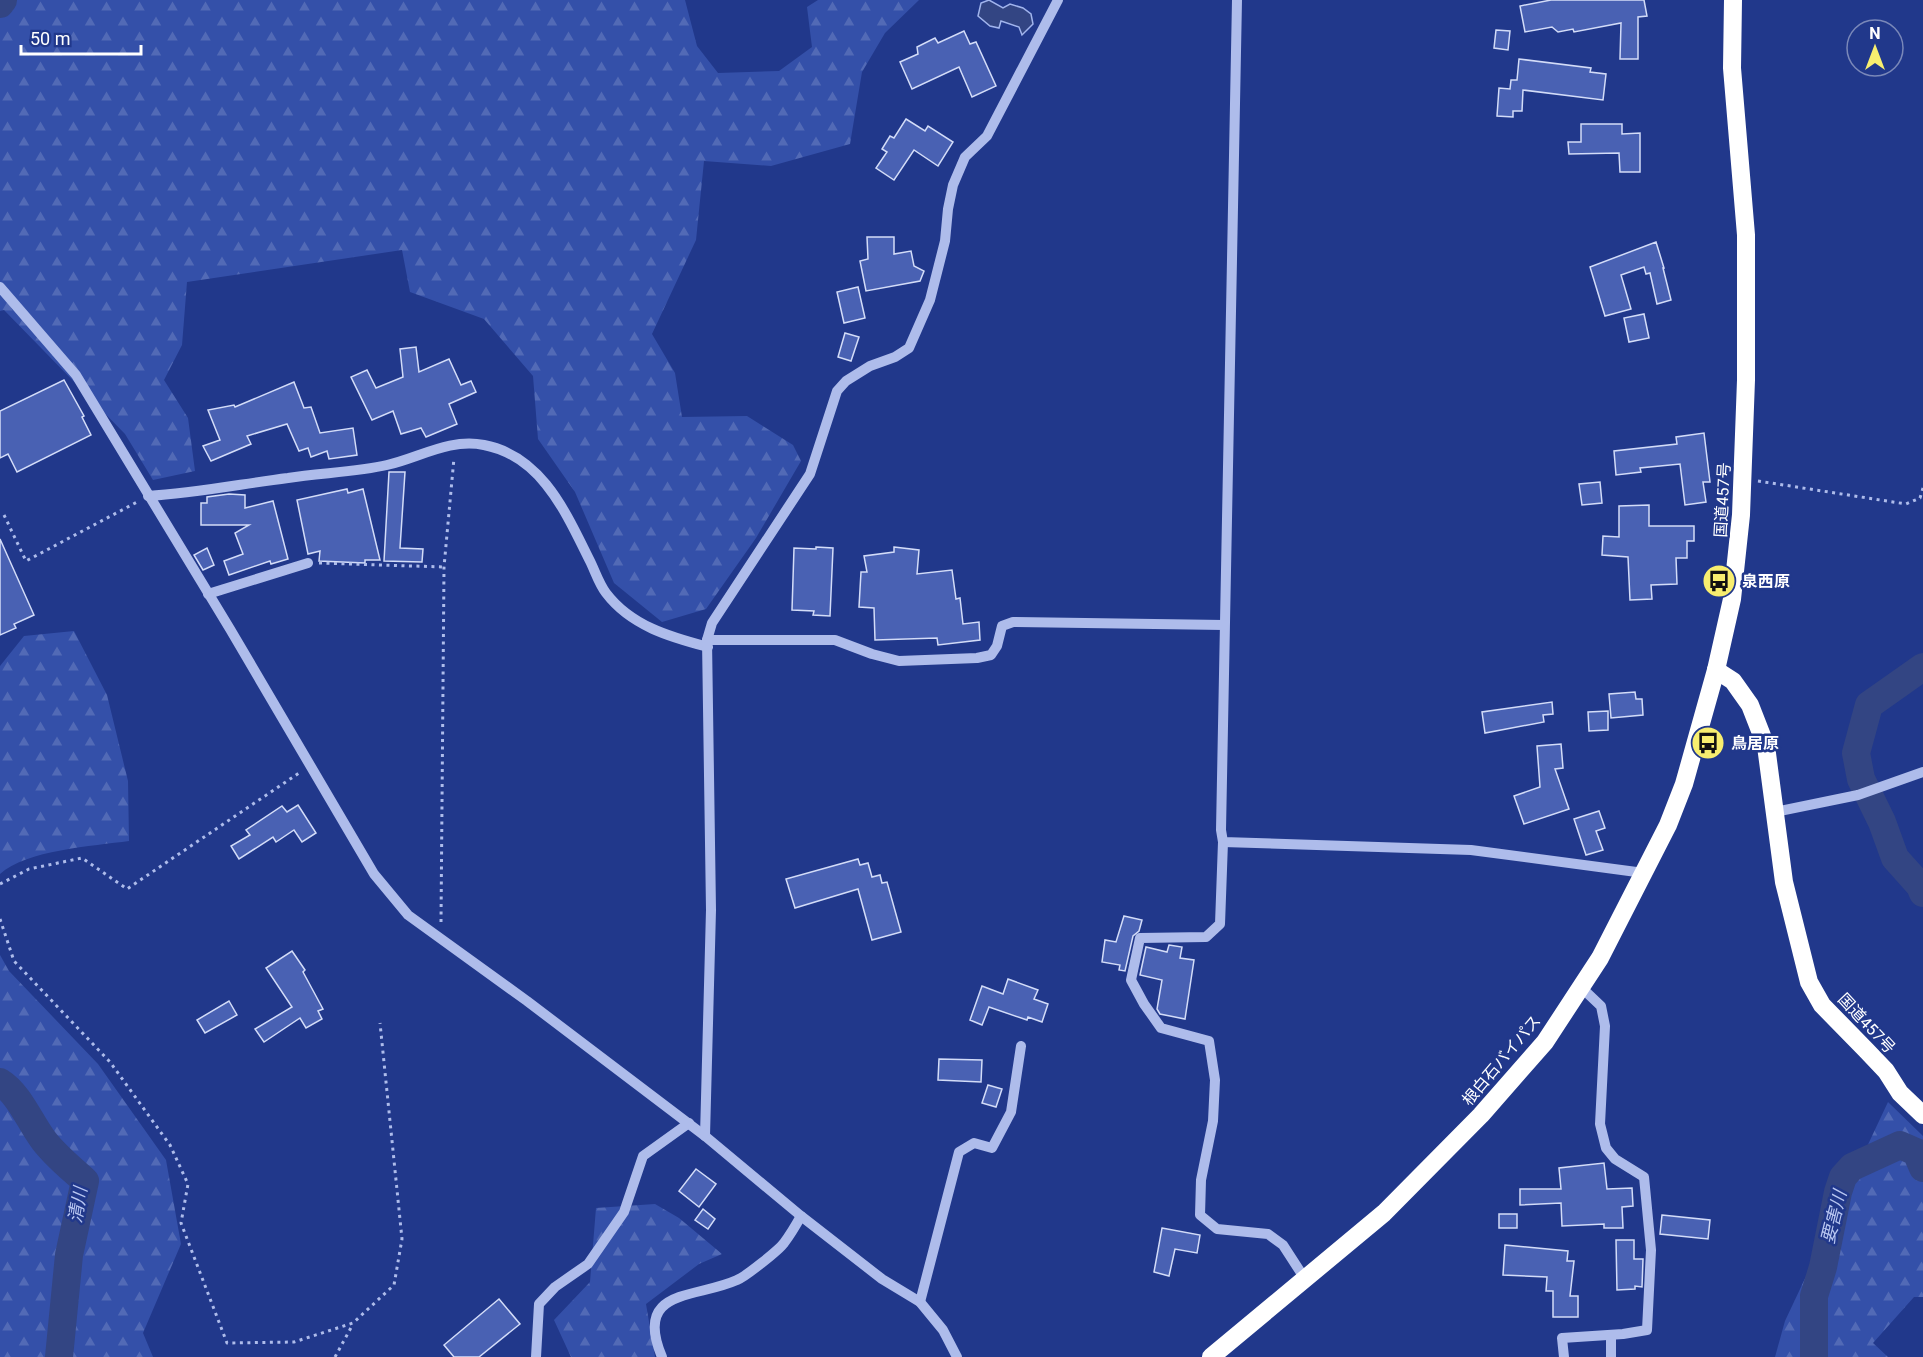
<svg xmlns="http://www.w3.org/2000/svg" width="1923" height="1357" viewBox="0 0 1923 1357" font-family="Roboto,'Noto Sans JP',sans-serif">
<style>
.forest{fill:url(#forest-firs)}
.water{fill:#334583;stroke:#a1b4ed;stroke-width:1.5}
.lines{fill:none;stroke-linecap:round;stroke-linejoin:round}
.river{stroke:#334583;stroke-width:28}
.building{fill:#4961b3;stroke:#d3dcf8;stroke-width:1.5}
.path{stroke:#aebceb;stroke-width:3;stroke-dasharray:3 4.5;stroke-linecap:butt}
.minor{stroke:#aebceb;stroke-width:10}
.highway{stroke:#fff;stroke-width:18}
.labels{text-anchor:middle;stroke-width:5;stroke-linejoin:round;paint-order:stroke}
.street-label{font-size:16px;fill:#fff;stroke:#21388b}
.poi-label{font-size:16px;font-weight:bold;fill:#fff;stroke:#21388b;text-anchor:start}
.water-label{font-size:18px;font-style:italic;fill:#b9c7f2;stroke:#21388b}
</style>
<defs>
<pattern id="forest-firs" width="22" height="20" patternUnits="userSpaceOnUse" patternTransform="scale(1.5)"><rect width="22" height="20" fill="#3450a9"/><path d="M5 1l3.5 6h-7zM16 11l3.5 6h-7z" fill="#526ab6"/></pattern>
</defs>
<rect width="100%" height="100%" fill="#21388b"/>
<!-- forest -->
<g class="forest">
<path d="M0,0H685L697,46L718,73L779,71L812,47L807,7L818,0H919L885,33L862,72L850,144L771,166L704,161L696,240L652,334L675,373L682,417L747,416L793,445L801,461L756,538L706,609L662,622L614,583L575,492L538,439L533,376L484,319L410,292L402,250L187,282L182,345L164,380L188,418L195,471L153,480L125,434L4,310L0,311Z"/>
<path d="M74,631L107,695L128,781L129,841C93,846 26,850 0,874V666L24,636Z"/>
<path d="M0,955L9,971L98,1064L166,1160L181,1244L143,1333L153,1357H0Z"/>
<path d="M1888,1102L1923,1136V1297H1914L1873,1343L1888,1357H1775L1785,1321Z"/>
<path d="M655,1204L679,1218L722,1254L699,1264L646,1304L655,1357H571L554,1320L590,1282L596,1208Z"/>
</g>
<!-- water -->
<path class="water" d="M989,0L1003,8L1010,4L1023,8L1031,14L1033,24L1022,35L1019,27L1001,21L999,28L990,26L978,16L981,3Z"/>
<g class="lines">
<!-- river -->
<g class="river">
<path d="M0,4L3,0"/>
<path d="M1923,667L1869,705L1856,753L1861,779L1882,822L1895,858L1920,886L1923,893"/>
<path d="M0,1082C19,1094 29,1120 42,1138C53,1154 71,1168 85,1181L69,1255L59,1357"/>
<path d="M1814,1357V1296L1823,1267L1838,1192L1843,1177L1852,1167L1900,1145L1916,1152L1923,1168"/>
</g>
</g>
<!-- building -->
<g class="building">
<path d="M1551,0H1644L1647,16L1638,17V59H1620L1621,23L1574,32L1573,29L1558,32L1552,27L1525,32L1520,6Z"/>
<path d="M1496,30L1510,31L1508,50L1494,48Z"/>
<path d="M964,31L970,44L976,42L996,86L972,97L959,67L912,89L900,62L918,54L917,47L935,38L938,43Z"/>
<path d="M1519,59L1591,68L1590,72L1606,74L1603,100L1523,90L1522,111H1513V117L1497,116L1499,88L1510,89L1511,80H1517Z"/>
<path d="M906,119L925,131L928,126L953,142L938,166L914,150L894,180L876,168L887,152L882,149L890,136L894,138Z"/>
<path d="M1581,124H1622V134L1640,133V172H1620L1619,153L1569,154L1568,142H1581Z"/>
<path d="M867,237H894V254L911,251L914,266L924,271L920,281L866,291L860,261L868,259Z"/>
<path d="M1656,242L1664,268H1663L1671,300L1657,304L1650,273L1646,274L1644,267L1621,275L1631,309L1605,316L1590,267Z"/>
<path d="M858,287L865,318L844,323L837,292Z"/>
<path d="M1644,314L1649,338L1629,342L1624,318Z"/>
<path d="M845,333L859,337L851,361L838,357Z"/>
<path d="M416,347L419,372L449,359L461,385L471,381L476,392L449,404L457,424L426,437L421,428L401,434L393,411L372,420L351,377L367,370L376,388L403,377L400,349Z"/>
<path d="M64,380L84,416L82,417L91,435L17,472L8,454L0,458V411Z"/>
<path d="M294,382L304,408L311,407L320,433L353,428L357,455L329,459L327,451L311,457L308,448L299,451L287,424L247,436L251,444L211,461L203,446L220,440L208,410L234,405L235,407Z"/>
<path d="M1704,433L1710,482H1703L1706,502L1685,505L1680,464L1640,468L1641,472L1616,475L1614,451L1677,444L1676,437Z"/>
<path d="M389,472H405L400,548L423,549L422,562L384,561Z"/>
<path d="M1600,482L1602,503L1582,505L1579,484Z"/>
<path d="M347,489L348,493L363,489L380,560H365V563L319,561L320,551L308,554L297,500Z"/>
<path d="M229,494L245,495V508L273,501L288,559L271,564L270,561L229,575L224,561L243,554L235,533L249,525H201V503H207V497Z"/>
<path d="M1649,505V526H1694V541H1687V558H1676L1677,584L1651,585L1652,599L1630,600L1628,557L1602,555L1603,536L1619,537V506Z"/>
<path d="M0,539L34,615L14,624L16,628L0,635Z"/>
<path d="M816,547L833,548L830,616L813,615L814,611L792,610L794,548L816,549Z"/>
<path d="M894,547L919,550L917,574L952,570L956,599L960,598L963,624L979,622L980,640L938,645L937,638L875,640L874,608L859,607L861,572H867L864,556L894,552Z"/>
<path d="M207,548L214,565L203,570L194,555Z"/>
<path d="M1635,692L1636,699H1642L1643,715L1611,718L1609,694Z"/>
<path d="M1552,702L1553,714L1543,715L1544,722L1485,733L1482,712Z"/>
<path d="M1608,711V730L1589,731L1588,712Z"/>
<path d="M1561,744L1563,768L1555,769L1569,809L1524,824L1514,796L1540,787L1537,746Z"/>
<path d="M298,805L316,833L302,842L294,830L276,842L273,837L239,859L231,846L250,835L246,830L282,806L287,812Z"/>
<path d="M1599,811L1605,828L1596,831L1603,850L1586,855L1574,819Z"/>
<path d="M858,859L860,865L868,863L872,877L880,875L882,883L887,882L901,932L872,940L858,889L795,908L786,879Z"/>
<path d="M1124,916L1142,920L1139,931L1133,936L1125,971L1119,970L1120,965L1102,962L1105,940L1116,942Z"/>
<path d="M1169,945L1182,947L1180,958L1194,960L1185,1019L1160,1014L1157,1009L1162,980L1140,975L1146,947L1167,952Z"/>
<path d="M292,951L305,970L303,972L323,1009L318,1011L322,1019L306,1028L300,1018L264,1042L255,1029L292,1007L266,968Z"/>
<path d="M1008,979L1038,990L1034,999L1048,1004L1042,1022L1028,1017L1027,1020L989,1007L982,1025L970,1020L982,986L1003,994Z"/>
<path d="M229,1001L237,1015L205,1033L197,1020Z"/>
<path d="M939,1059L982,1060L981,1082L938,1080Z"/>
<path d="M988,1085L1002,1089L996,1107L982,1103Z"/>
<path d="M1604,1163L1607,1189L1632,1188L1633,1206L1622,1207L1623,1228H1604V1224L1562,1226L1561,1203L1520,1205V1189H1561L1559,1168Z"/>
<path d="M696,1169L716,1184L699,1207L679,1191Z"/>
<path d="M703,1209L715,1219L708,1229L695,1220Z"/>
<rect x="1499" y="1214" width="18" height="14"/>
<path d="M1662,1215L1710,1220L1708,1239L1660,1234Z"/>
<path d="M1162,1228L1200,1235L1197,1253L1175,1249L1169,1276L1154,1272Z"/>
<path d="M1616,1240H1634V1259H1643L1642,1287L1635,1286V1289L1617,1290Z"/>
<path d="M1505,1245L1568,1251L1567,1261H1574L1570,1296H1578V1317H1553V1291H1546L1547,1277L1503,1275Z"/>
<path d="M499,1299L520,1324L479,1357H454L444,1345Z"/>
</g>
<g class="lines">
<!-- path -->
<g class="path">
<path d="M1758,481L1906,504L1920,498L1923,488"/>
<path d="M4,515L26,561L139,501"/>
<path d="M319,563L444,567"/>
<path d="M0,884L29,869L82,858L127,889L299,773"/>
<path d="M0,919L14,961L110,1062L170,1145L188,1184L181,1223L227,1343L294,1342L353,1323L394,1285L402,1239L380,1023"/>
<path d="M441,922L444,567L454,458"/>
<path d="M335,1357L353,1324"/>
</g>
<!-- minor -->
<g class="minor">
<path d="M1237,0L1221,830L1223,842L1471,850L1644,873"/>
<path d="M0,287L76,375L230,629L374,874L408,915L527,1001L705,1136L801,1216L882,1279L920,1302L943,1330L957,1357"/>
<path d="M148,496C195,493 241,484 288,478C319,473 357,472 387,465C419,458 449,438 484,445C542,456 566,513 590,561C595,571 599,584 606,593C631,626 670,637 708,647"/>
<path d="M208,594L308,563"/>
<path d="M707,640H835L872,654L899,661L977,658L991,655L997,646L1002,626L1013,622L1224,625"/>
<path d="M1775,812L1858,795L1923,772"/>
<path d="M1223,842L1220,924L1206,937L1140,938L1131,980L1144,1004L1161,1028L1209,1041L1215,1080L1213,1121L1201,1180L1200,1215L1217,1229L1268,1234L1283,1245L1305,1279"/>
<path d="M705,1136L711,910L707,640L712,623L810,474L837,391L846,381L870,366L895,357L909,348L930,300L945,241L948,209L953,185L965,157L987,136L1058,0"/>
<path d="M920,1302L959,1152L974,1143L992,1148L1011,1112L1021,1046"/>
<path d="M1611,1335V1357"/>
<path d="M536,1357L539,1304L555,1287L588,1264L624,1212L643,1156L689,1123"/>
<path d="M662,1357C633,1288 695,1299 737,1280C745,1277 779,1250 784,1243C790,1235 796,1225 801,1216"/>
<path d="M1564,1357L1562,1338L1623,1334L1647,1330L1651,1250L1644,1177L1615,1159L1606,1148L1600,1124L1605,1026L1601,1006L1581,987"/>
</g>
<!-- highway -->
<g class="highway">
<path d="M1716,670L1733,681L1750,705L1766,746L1784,882L1809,982L1822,1005L1866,1050L1886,1071L1900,1093L1923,1115"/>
<path d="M1211,1357L1384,1213L1481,1115L1545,1042L1600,958L1668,825L1684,784L1716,670L1732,599L1741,515L1746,380V235L1732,68L1733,0"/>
</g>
</g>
<!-- icons -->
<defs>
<symbol id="bus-disc" viewBox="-11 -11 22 22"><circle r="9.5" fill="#f8ee6f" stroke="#21388b"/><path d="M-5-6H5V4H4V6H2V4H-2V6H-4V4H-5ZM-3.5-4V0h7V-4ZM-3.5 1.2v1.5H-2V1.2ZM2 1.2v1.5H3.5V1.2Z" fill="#111"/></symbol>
</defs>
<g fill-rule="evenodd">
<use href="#bus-disc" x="1700" y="562" width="38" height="38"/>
<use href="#bus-disc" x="1689" y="724" width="38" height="38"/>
</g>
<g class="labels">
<!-- street labels -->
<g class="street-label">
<text transform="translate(1722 500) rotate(-87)" y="6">国道457号</text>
<text transform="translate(1867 1023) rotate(47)" y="6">国道457号</text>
<text transform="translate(1501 1060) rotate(-50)" y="6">根白石バイパス</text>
</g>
<!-- poi labels -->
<g class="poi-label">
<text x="1742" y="587">泉西原</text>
<text x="1731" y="749">鳥居原</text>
</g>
<!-- water labels -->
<g class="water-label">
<text transform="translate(78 1205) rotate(-81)" y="6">清川</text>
<text transform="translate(1834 1217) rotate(-76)" y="6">要害川</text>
</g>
</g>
<!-- north arrow -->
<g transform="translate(1875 48)"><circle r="28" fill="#21388b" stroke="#7a88b9" stroke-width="1.5"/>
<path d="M0-4.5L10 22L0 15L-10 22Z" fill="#f8ee6f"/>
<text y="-9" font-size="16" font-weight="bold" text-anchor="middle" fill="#ffffff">N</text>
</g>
<!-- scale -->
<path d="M21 45v9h120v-9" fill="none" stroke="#ffffff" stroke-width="3"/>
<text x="30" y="45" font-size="18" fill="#ffffff" stroke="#21388b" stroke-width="4.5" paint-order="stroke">50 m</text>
</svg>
